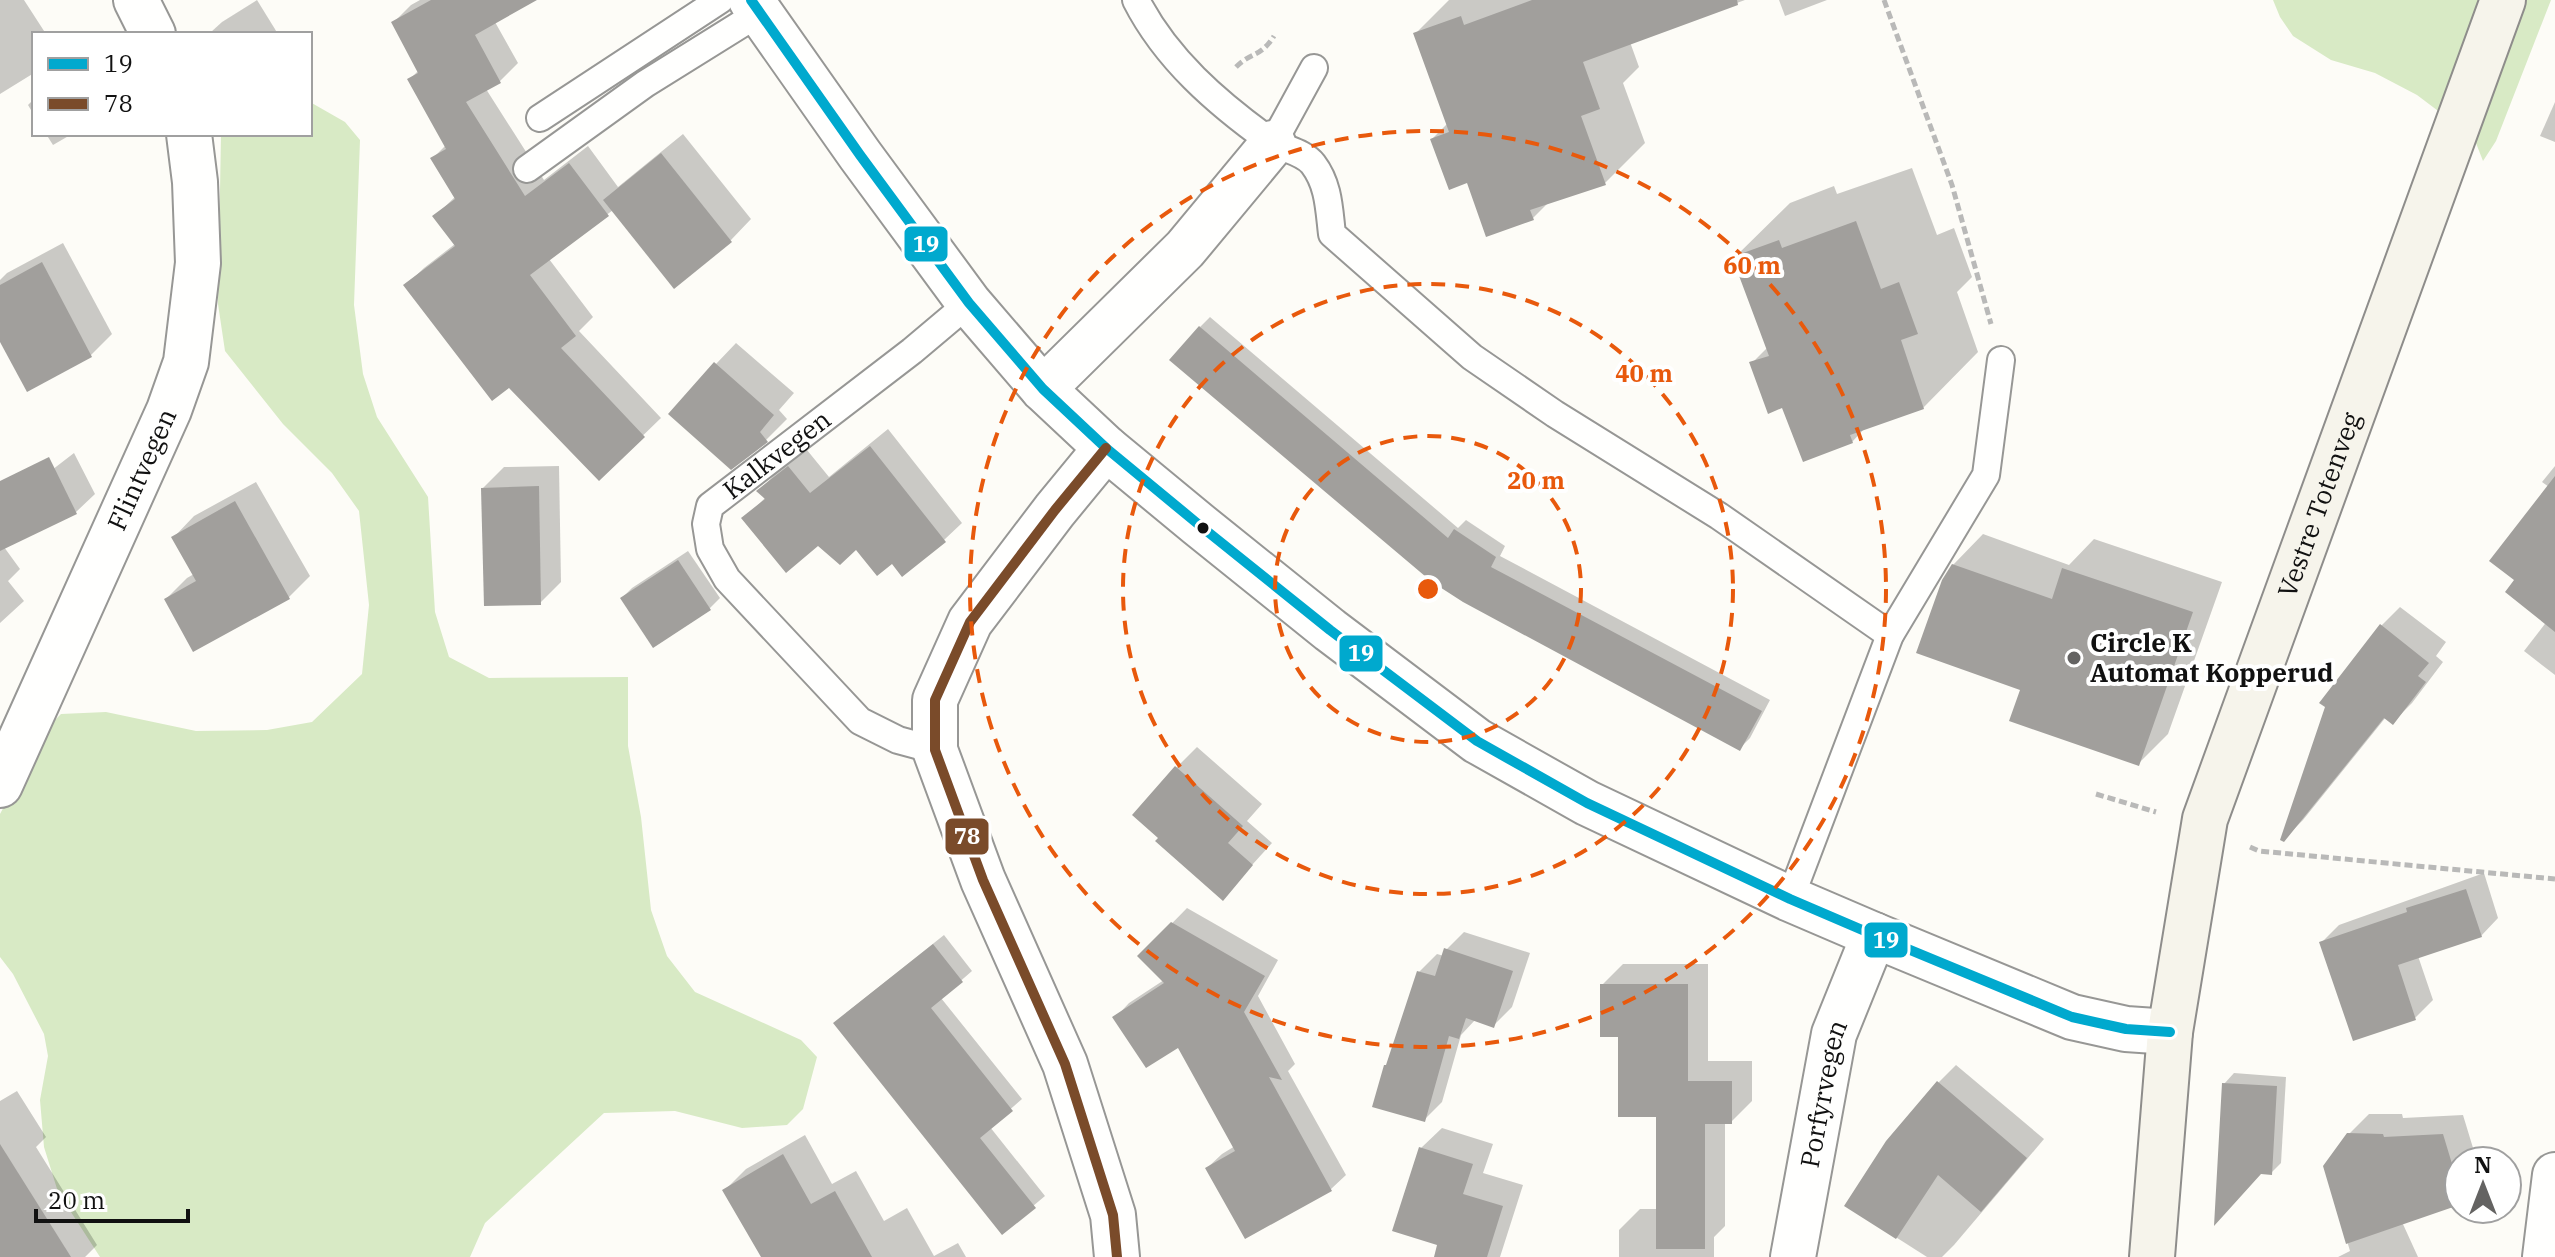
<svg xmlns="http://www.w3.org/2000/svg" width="2555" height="1257" viewBox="0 0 2555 1257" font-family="'IBM Plex Serif',serif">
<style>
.forest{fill:#d8eac5}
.shadow{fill:#0003}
.building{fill:#a19f9c}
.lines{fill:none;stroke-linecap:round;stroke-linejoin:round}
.lane-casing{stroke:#979795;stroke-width:30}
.street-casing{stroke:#979795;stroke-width:48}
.secondary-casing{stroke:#8e8d8b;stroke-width:48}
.path{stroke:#b9b9b8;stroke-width:5;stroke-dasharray:8 4;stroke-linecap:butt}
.lane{stroke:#fffffe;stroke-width:26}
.street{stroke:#fffffe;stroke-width:44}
.secondary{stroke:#f6f4eb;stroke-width:44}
.bus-1-casing{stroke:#fff;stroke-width:16}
.bus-2-casing{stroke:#fff;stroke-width:16}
.bus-1{stroke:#00a9ce;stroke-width:10}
.bus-2{stroke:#7a4b2a;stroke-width:10}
.ring{fill:none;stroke:#e8590c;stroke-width:4;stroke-dasharray:14 10}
.bus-dot{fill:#111;stroke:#fff;stroke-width:3}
.poi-dot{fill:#646362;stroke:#fff;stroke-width:3}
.labels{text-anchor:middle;stroke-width:8;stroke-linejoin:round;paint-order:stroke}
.street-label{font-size:26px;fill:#111;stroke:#fff}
.poi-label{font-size:26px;font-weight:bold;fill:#111;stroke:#fff;text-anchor:start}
.centre{fill:#e8590c;stroke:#fff;stroke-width:4}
.ring-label{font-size:24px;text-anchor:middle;font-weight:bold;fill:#e8590c;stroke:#fff;stroke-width:8;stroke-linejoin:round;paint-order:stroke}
.line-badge{stroke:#fff;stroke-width:3}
.badge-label{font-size:22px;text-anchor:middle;font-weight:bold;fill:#fff}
</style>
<rect width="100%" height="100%" fill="#fdfcf7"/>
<!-- forest -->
<g class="forest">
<path d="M2273,0H2551L2496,141L2483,161L2474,138L2417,95L2375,73L2331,60L2293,36L2280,17Z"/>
<path d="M310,102L345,122L360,140L354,305L363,374L377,417L428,497L435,612L449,657L489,678L628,677V746L641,817L651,910L667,956L695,992L801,1040L817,1057L803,1109L787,1125L742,1128L675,1111L604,1113L485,1223L470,1257H100L58,1192L44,1147L40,1100L48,1056L44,1034L13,974L0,957V814L45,730L61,714L106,712L196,731L267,730L312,722L362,674L369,605L359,511L332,473L283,424L225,351L218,304L221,134H310Z"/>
</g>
<!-- shadow -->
<g class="shadow">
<path d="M0,0H24L46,34H34V73L0,94Z"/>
<path d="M257,0L278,34H213L211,32L222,22Z"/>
<path d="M420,0H518L495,22L518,63L500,81L486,89L544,180L588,146L618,187L683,134L751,219L731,240L674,286L613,210L549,259L593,317L579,331L661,418L599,478L509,385L406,285L424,268L455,244L435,216L456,196L432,159L446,145L409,80L419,70L393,23L411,5Z"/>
<path d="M1449,0H1745L1630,42L1639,67L1623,83L1645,143L1605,183L1549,202L1533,218L1468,180L1432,139L1448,123L1416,33Z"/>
<path d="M1779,0H1827L1785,16Z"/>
<path d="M34,99V115L28,105Z"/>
<path d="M2555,102V142L2540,136Z"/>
<path d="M46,134H72L53,145Z"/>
<path d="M1912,168L1937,235L1954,228L1972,277L1957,292L1978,352L1923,408L1865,428L1852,442L1783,406L1752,363L1768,347L1734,258L1790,203L1834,186L1837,194Z"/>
<path d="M63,243L112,334L91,355L28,390L0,320V280L7,273Z"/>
<path d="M1210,317L1458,528L1466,520L1505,546L1500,556L1770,700L1750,738L1739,749L1434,580L1200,327Z"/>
<path d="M736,343L794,393L779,410L787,419L766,440L731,467L716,364Z"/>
<path d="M888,429L962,523L944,540L892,561L856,547L818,543L744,519L766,497L759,491L776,473L807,450L829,477Z"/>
<path d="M74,453L95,494L76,512L4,547L20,569L8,581L24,601L0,623V510Z"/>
<path d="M559,466L561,582L540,603L483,488L504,467Z"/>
<path d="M2555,466V593L2517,580L2549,487L2542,482Z"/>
<path d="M256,482L310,576L289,597L166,599L187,578L194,574L174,537L194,516Z"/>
<path d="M1983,534L2069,565L2094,539L2222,582L2168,734L2138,764L2022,689L1953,565Z"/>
<path d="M688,551L720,598L710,608L622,598L632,588Z"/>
<path d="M2400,607L2446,642L2436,656L2443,662L2412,703L2393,722L2386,717L2303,820L2283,840L2381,626Z"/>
<path d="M2555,611V675L2524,651Z"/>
<path d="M1197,747L1262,804L1247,821L1272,843L1222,898L1176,768Z"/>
<path d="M2484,873L2498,918L2481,936L2418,956L2433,1000L2415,1018L2322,942L2339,925Z"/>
<path d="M1187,908L1278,960L1258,996L1295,1064L1288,1071L1346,1175L1331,1189L1207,1168L1222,1154L1235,1146L1178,1045L1115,1018L1129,1003L1164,980L1140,956Z"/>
<path d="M1464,932L1530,953L1512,1007L1494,1025L1476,1019L1461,1035L1442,1102L1424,1120L1389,1063L1419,972L1437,954L1444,956L1446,950Z"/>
<path d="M944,935L972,971L941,998L1022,1099L990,1127L1045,1196L1002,1232L846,1013Z"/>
<path d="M1623,964H1708V1061H1752V1101L1731,1122H1725V1226L1714,1237V1257H1619V1230L1640,1209H1658V1115L1620,1035L1602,985Z"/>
<path d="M1956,1065L2044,1139L1954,1245L1942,1257H1927L1847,1206L1939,1082Z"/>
<path d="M2234,1073L2286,1077L2281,1163L2271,1173L2261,1172L2224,1084Z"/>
<path d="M17,1091L46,1137L36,1147L97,1245L85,1257H0V1101Z"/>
<path d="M2369,1114H2402L2403,1118L2463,1115L2477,1161H2459V1203L2402,1222L2418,1257H2338L2350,1251L2325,1166L2349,1134Z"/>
<path d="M1442,1128L1493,1144L1483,1173L1523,1185L1500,1257H1436L1440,1244L1421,1148Z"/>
<path d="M805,1135L832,1184L856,1171L884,1221L907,1208L934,1256L958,1243L966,1257H794L725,1190L746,1169Z"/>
</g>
<!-- building -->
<g class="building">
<path d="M431,0H537L475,35L501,83L466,102L525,196L569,163L609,216L530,275L576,336L561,348L645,437L599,481L509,388L492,401L403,285L455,246L432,216L455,199L430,158L446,149L407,79L418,73L391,22Z"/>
<path d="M1532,0H1737L1738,5L1583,62L1600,109L1581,116L1606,185L1530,210L1534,220L1486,237L1467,183L1449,190L1430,139L1449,132L1413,33L1461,16L1464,25Z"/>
<path d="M661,153L732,242L674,289L603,200Z"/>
<path d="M1856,221L1881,289L1899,282L1918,334L1901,340L1924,409L1850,435L1853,443L1803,462L1782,408L1768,414L1749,362L1769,356L1732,257L1779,240L1782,248Z"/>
<path d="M42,262L92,357L27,392L0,342V285Z"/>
<path d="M1199,326L1448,538L1454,529L1496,557L1491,567L1762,711L1740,751L1463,602L1432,582L1169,360Z"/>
<path d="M714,362L774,415L760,432L768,442L731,470L668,414Z"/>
<path d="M870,446L946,542L902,577L892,564L877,576L856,550L840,565L818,546L786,573L741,518L765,499L756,491L788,466L810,493Z"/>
<path d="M49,457L77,514L0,551V481Z"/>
<path d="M2555,476V632L2505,592L2514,580L2489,561Z"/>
<path d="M539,486L541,605L484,606L481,488Z"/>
<path d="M235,501L290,599L193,652L164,599L196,581L171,537Z"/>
<path d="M678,560L711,610L653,648L620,598Z"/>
<path d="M1952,564L2052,599L2062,568L2193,612L2139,766L2009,721L2020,690L1916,653L1942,580Z"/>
<path d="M2380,624L2429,663L2418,676L2426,682L2393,725L2384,718L2284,842L2280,840L2325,707L2319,703Z"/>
<path d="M1175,766L1243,826L1228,843L1253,865L1223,901L1155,841L1158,838L1132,815Z"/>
<path d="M2466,889L2482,937L2398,965L2416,1020L2353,1041L2319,942L2407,912L2406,908Z"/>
<path d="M1171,922L1265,976L1244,1012L1282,1080L1269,1077L1332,1191L1245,1239L1205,1168L1235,1151L1178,1048L1146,1068L1112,1017L1164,983L1137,956Z"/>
<path d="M933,944L963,982L931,1008L1013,1111L980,1138L1036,1208L1002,1235L833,1023Z"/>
<path d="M1444,948L1513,971L1494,1028L1466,1018L1459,1039L1449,1036L1425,1122L1372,1107L1384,1065H1386L1417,971L1435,976Z"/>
<path d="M1600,984H1688V1081H1732V1124H1705V1249H1656V1117H1618V1037H1600Z"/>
<path d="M1937,1081L2027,1158L1981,1212L1938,1175L1896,1239L1844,1206L1886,1141Z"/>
<path d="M2222,1083L2277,1086L2272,1175L2261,1174L2214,1226Z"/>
<path d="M2347,1133L2383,1134L2384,1137L2443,1134L2459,1187V1205L2346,1244L2323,1166Z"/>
<path d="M0,1144L71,1257H0Z"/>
<path d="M1419,1147L1473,1164L1463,1194L1503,1206L1487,1257H1434L1437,1245L1392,1231Z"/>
<path d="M783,1154L811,1204L835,1191L872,1257H761L722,1190Z"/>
</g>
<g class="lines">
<defs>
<g id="lane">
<path d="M1136,0C1166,59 1217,103 1270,141C1283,149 1304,152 1313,164C1329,185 1329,209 1332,234L1472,357L1555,414L1719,516L1890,635"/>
<path d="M540,118L720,0"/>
<path d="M1273,143L1314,68"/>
<path d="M527,169L645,84L759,13"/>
<path id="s1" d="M935,750L898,740L860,721L727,579L710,549L706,524L710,506L912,351L969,303"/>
<path d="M1790,899L1890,635L1986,475L2001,360"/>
</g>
<g id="street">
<path d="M136,0L153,34"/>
<path d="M751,0L860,155L969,303L1043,389L1106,448L1198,524L1330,630L1477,741L1587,803L1790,899L1874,935L2072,1017L2126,1029L2170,1032"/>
<path d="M1043,389L1185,249L1273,143"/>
<path d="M1106,448L1055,510L970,622L935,700V750L983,880L1065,1064L1113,1215L1117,1257"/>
<path id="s2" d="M0,785L169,410L186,362L198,263L195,182L189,134"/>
<path id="s3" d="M1793,1257L1834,1034L1874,935"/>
<path d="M2545,1257L2555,1175"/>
</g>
<g id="secondary">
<path id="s4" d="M2152,1257L2170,1032L2205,819L2503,0"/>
</g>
</defs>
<!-- lane casing -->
<use href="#lane" class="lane-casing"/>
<!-- street casing -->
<use href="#street" class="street-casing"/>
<!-- secondary casing -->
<use href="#secondary" class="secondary-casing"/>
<!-- path -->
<g class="path">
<path d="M1884,0L1952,185L1991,324"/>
<path d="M1236,67C1252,51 1260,58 1274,36"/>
<path d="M2096,794L2156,812"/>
<path d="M2250,847L2259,851L2555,879"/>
</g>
<!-- lane -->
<use href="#lane" class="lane"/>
<!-- street -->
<use href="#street" class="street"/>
<!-- secondary -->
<use href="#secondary" class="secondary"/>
<defs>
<path id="bus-1" d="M751,0L860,155L969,303L1043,389L1106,448L1198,524L1330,630L1477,741L1587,803L1790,899L1874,935L2072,1017L2126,1029L2170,1032"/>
<path id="bus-2" d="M1106,448L1055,510L970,622L935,700V750L983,880L1065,1064L1113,1215L1117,1257"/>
</defs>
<!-- bus-1 casing -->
<use href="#bus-1" class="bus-1-casing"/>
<!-- bus-2 casing -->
<use href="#bus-2" class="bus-2-casing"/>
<!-- bus-1 -->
<use href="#bus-1" class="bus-1"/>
<!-- bus-2 -->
<use href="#bus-2" class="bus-2"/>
</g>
<!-- distance rings -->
<g class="ring">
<circle cx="1428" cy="589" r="153"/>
<circle cx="1428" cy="589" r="305"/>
<circle cx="1428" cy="589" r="458"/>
</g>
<!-- markers -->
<circle class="bus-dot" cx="1203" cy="528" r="7"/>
<circle class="poi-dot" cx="2074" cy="658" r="8"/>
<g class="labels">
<!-- street labels -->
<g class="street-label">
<text dy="9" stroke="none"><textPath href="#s1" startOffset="438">Kalkvegen</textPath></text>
<text dy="9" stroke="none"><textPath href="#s2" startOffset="346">Flintvegen</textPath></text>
<text dy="9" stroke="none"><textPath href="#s4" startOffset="776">Vestre Totenveg</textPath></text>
<text dy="9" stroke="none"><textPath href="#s3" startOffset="166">Porfyrvegen</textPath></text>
</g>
<!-- poi labels -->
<g class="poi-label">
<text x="2090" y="652">Circle K<tspan x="2090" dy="30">Automat Kopperud</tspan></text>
</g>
</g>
<circle cx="1428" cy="589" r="12" class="centre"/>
<g class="ring-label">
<text x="1752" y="274">60 m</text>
<text x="1644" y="382">40 m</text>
<text x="1536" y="489">20 m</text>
</g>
<g class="line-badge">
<rect x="903" y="225" width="46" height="38" rx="8" fill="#00a9ce"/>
<rect x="1338" y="634" width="46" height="39" rx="8" fill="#00a9ce"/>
<rect x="944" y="817" width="46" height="39" rx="8" fill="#7a4b2a"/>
<rect x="1863" y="921" width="46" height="38" rx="8" fill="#00a9ce"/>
</g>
<g class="badge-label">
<text x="926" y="252">19</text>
<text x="1361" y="661">19</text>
<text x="967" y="844">78</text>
<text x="1886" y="948">19</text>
</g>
<!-- legend -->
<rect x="32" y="32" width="280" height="104" fill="#ffffff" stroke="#a0a0a0" stroke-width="2"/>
<rect x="48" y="58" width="40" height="12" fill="#00a9ce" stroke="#a0a0a0" stroke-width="2"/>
<text x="104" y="72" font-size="24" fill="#111111">19</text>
<rect x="48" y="98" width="40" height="12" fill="#7a4b2a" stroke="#a0a0a0" stroke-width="2"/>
<text x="104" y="112" font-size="24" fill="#111111">78</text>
<!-- north arrow -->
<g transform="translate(2483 1185)"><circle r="38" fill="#ffffff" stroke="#a0a0a0" stroke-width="2"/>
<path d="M0-6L14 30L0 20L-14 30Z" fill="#646362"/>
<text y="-12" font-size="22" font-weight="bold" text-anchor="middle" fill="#111111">N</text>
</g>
<!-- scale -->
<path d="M36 1209v12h152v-12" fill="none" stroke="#111111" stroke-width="4"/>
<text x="48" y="1209" font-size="24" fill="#111111" stroke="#ffffff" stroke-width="6" paint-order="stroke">20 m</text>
</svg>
